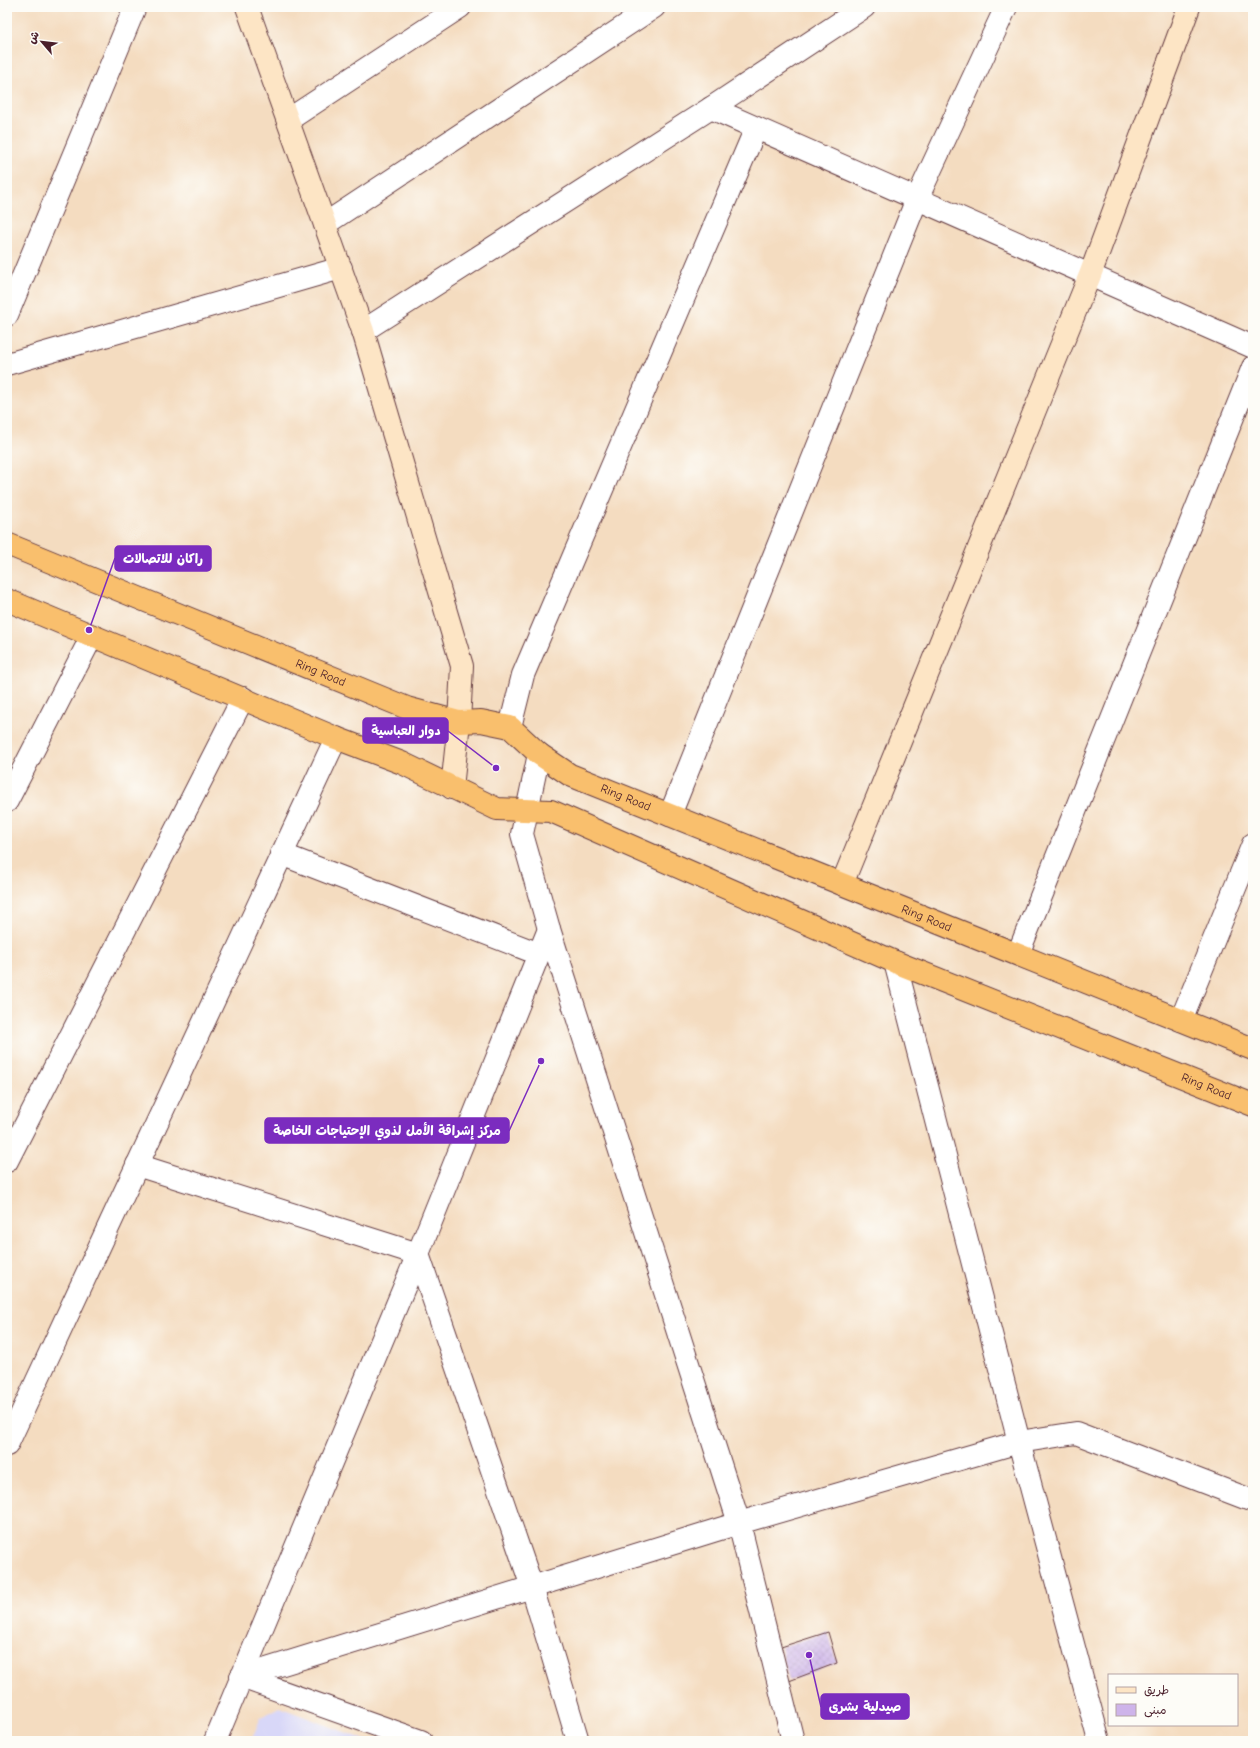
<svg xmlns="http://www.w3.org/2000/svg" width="1260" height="1748" viewBox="0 0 1260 1748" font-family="'Comic Neue','Playpen Sans Arabic',sans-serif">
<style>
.built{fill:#d8d7f8}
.building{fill:url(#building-cross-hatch)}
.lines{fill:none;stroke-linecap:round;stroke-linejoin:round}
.street-casing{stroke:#643b41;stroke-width:24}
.secondary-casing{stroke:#643b41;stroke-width:24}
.highway-casing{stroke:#643b41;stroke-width:24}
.street{stroke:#fff;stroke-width:22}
.secondary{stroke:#fde5c5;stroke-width:22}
.highway{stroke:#f9bf6d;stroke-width:22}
.labels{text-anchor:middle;stroke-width:3;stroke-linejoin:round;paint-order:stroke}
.street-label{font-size:12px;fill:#4a1f2b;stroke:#fdfcf7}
.leader{fill:none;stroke:#7b2cbf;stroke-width:1.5}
.callout-dot{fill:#7b2cbf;stroke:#fdfcf7;stroke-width:1.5}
.callout{fill:#7b2cbf;stroke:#7b2cbf;stroke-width:1.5}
.callout-label{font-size:13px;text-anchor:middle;font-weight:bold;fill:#fff}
</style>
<defs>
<pattern id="building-cross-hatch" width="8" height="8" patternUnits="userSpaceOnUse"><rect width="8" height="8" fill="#ceb4ea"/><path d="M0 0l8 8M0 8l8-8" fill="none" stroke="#b29ac9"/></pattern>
</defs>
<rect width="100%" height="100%" fill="#fdfcf7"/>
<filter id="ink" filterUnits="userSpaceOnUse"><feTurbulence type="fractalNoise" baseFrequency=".025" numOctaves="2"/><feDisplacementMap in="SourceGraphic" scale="8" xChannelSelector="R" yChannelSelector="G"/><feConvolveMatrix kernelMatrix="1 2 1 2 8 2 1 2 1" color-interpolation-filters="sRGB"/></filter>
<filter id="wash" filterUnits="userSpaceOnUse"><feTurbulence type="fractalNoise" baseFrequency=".012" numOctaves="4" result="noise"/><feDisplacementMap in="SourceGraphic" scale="16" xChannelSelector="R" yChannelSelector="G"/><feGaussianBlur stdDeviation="0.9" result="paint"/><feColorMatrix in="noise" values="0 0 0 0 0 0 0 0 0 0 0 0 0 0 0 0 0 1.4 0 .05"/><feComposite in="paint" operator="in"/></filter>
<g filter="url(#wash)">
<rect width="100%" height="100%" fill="#f4dcc0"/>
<!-- built -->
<path class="built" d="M279,1707L368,1741H251L261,1717Z"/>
<g id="blocks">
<!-- building -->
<path class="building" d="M828,1632L837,1663L789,1681L781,1647Z"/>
</g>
</g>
<g filter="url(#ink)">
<use href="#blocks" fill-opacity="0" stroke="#643b41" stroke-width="1"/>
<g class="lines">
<defs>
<g id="street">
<path d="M711,108L1253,347"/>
<path d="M288,120L460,7"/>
<path d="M325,224L654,7"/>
<path d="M7,315L135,7"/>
<path d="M363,331L711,108L864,7"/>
<path d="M7,364L341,268"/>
<path d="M510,727L523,675L756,128"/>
<path d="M539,754L522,834L549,929L739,1523L793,1741"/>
<path d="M7,801L92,636"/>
<path d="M670,815L917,199L1006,7"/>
<path d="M281,854L539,954"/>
<path d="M1018,954L1253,367"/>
<path d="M895,962L1019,1442L1099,1741"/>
<path d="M1181,1020L1253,844"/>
<path d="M7,1161L243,698"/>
<path d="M137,1165L418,1254L532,1587L578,1741"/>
<path d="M7,1445L336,738"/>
<path d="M241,1677L739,1523L1019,1442L1076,1433L1253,1501"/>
<path d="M241,1677L421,1741"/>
<path d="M215,1741L418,1254L549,929"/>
</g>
<g id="secondary">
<path d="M247,7L363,331L462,666L459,722L452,788"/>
<path d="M842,884L1090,275L1189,7"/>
</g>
<g id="highway">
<path id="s1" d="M7,544L407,708L459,722L481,721L510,727L539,754L570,775L1253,1049"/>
<path id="s2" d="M7,600L336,738L402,763L497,809L551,811L895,962L1253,1105"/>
</g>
</defs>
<!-- street casing -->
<use href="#street" class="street-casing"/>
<!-- secondary casing -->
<use href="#secondary" class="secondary-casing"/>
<!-- highway casing -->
<use href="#highway" class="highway-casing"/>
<!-- street -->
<use href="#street" class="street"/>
<!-- secondary -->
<use href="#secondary" class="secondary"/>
<!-- highway -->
<use href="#highway" class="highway"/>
</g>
</g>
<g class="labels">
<!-- street labels -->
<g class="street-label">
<text dy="4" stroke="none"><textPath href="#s1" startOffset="339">Ring Road</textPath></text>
<text dy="4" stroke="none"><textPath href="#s1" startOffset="675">Ring Road</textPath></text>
<text dy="4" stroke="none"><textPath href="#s1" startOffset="999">Ring Road</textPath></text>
<text dy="4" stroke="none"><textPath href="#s2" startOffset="1298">Ring Road</textPath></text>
</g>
</g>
<!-- callouts -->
<path class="leader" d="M89 630L115 558M496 768L448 731M541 1061L509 1131M809 1655L821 1707"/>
<g class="callout-dot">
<circle cx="89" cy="630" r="4"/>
<circle cx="496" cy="768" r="4"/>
<circle cx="541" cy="1061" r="4"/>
<circle cx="809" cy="1655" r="4"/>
</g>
<g class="callout">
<rect x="115" y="546" width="96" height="25" rx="4"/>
<rect x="363" y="718" width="85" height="25" rx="4"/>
<rect x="265" y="1118" width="244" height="25" rx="4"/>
<rect x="821" y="1694" width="88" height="25" rx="4"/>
</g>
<g class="callout-label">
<text x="163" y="563">راكان للاتصالات</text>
<text x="406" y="735">دوار العباسية</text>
<text x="387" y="1135">مركز إشراقة الأمل لذوي الإحتياجات الخاصة</text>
<text x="865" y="1711">صيدلية بشرى</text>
</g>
<!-- margin -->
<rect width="1260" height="1748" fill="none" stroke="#fdfcf7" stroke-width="24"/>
<!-- legend -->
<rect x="1108" y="1674" width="130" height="52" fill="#fdfcf7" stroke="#b5a4a5"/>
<rect x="1116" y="1687" width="20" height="6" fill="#fde5c5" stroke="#b5a4a5"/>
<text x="1144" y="1694" font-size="12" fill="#4a1f2b">طريق</text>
<rect x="1116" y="1704" width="20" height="12" fill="#ceb4ea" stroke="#b5a4a5"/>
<text x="1144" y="1714" font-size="12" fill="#4a1f2b">مبنى</text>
<!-- north arrow -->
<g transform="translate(42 42) rotate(298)" stroke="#fdfcf7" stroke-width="3" paint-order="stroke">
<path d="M0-3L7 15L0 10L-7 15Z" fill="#4a1f2b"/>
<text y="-6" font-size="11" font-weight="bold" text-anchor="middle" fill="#4a1f2b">ش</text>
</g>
</svg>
